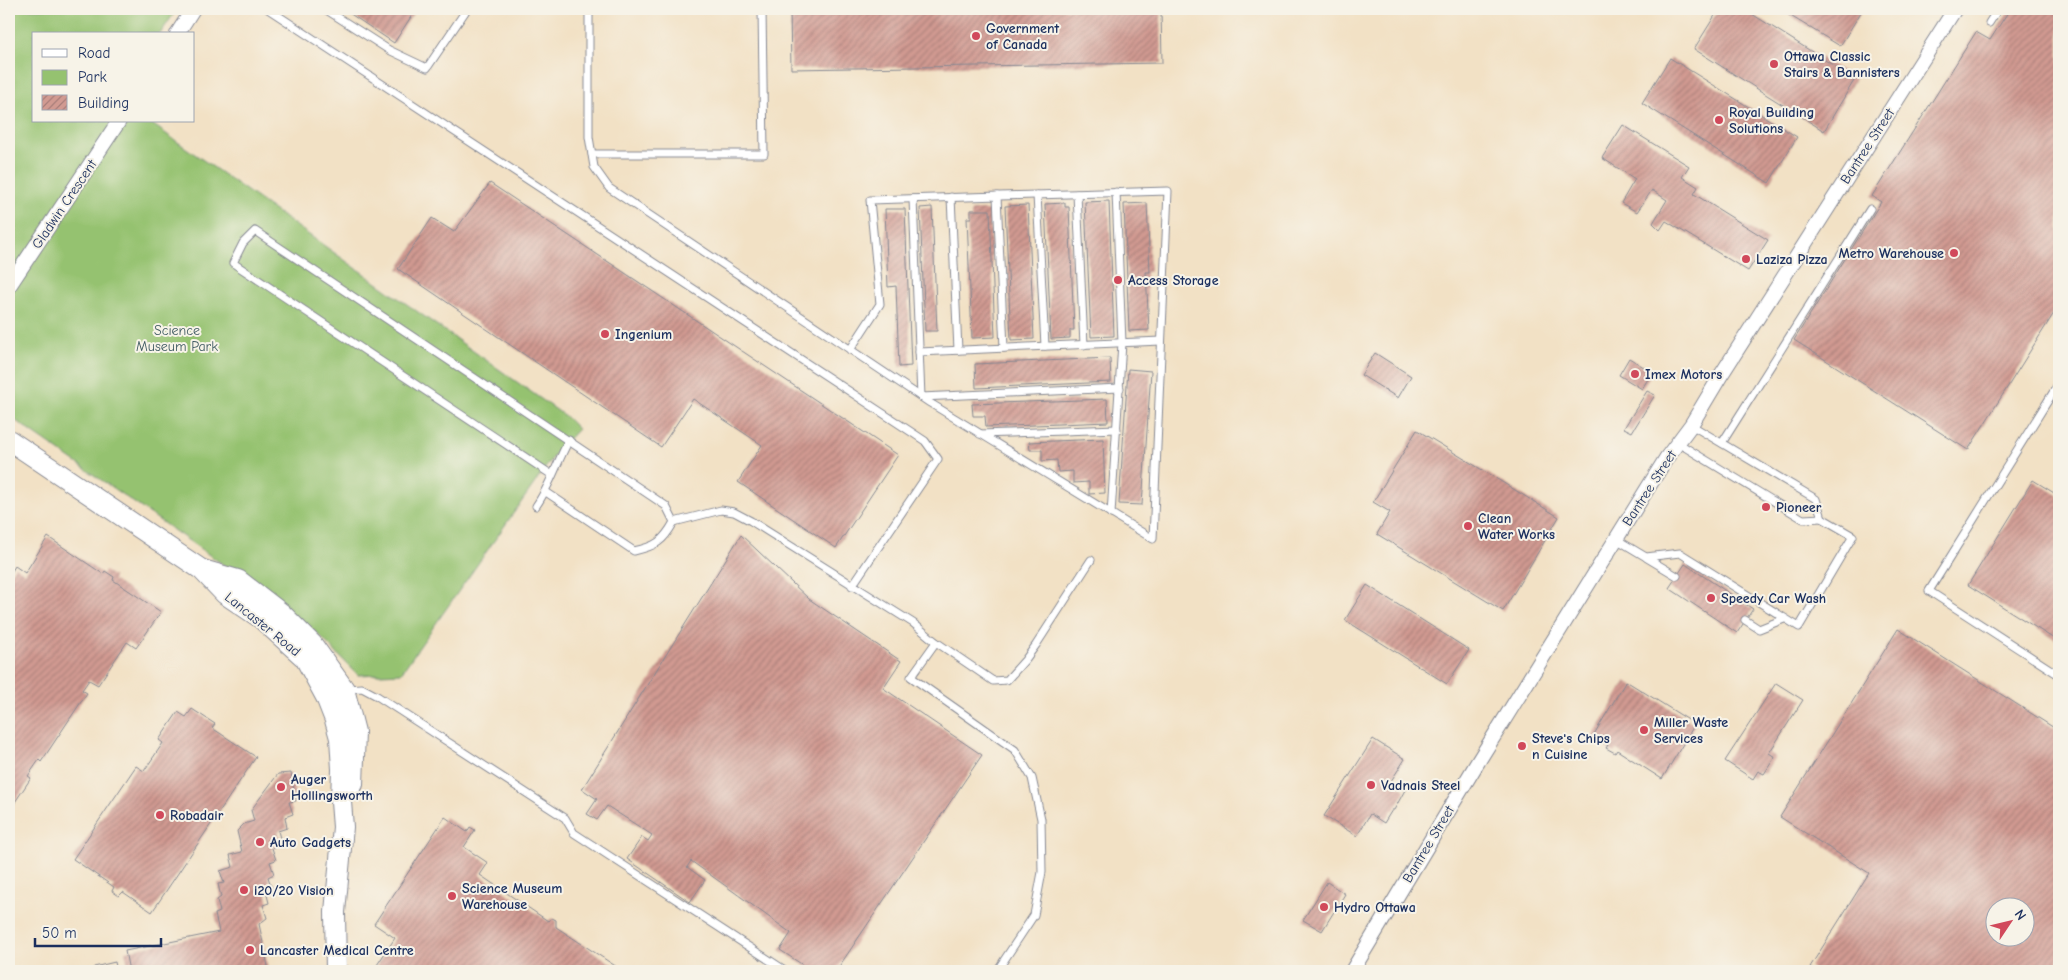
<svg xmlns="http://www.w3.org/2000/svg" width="2068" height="980" viewBox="0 0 2068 980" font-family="'Comic Neue',sans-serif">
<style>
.green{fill:#95c270;stroke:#587867}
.building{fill:url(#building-hatch);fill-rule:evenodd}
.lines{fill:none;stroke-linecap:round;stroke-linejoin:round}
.lane-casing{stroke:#868892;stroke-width:9}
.street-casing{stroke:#868892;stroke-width:16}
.secondary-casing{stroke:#868892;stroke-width:22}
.lane{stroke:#fff;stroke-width:7}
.street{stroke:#fff;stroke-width:14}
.secondary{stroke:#fff;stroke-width:20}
.poi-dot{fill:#d1495b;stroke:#f7f3e8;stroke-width:2}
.labels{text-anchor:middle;stroke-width:4;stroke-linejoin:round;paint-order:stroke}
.poi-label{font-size:14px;font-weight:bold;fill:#1b2f5e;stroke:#f7f3e8;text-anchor:start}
.street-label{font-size:14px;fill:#1b2f5e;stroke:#f7f3e8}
.park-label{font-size:14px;fill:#405b63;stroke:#f7f3e8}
</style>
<defs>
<pattern id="building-hatch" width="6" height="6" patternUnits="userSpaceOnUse" patternTransform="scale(1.25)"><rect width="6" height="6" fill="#d19a91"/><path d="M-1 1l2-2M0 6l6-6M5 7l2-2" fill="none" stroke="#a97e7a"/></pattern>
</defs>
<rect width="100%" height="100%" fill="#f7f3e8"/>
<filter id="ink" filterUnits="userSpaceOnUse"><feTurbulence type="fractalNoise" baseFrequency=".02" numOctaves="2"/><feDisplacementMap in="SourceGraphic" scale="10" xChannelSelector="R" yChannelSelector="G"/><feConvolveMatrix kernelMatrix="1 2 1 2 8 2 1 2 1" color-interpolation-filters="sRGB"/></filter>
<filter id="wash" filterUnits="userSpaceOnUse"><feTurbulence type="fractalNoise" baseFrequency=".0096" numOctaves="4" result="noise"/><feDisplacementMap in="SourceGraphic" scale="20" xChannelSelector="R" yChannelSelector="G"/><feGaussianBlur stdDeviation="1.12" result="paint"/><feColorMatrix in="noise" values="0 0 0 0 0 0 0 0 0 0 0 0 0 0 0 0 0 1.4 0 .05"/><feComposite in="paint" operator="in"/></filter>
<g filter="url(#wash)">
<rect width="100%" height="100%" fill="#f2e1c5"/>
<!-- green -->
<path class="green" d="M9,9H177L160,34H34V121H148L565,416L578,429L558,450L401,673L358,675L318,634L254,586L9,416Z"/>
<g id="blocks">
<!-- building -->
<g class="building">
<path d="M343,9H416L394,43Z"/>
<path d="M790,9H1161L1162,63L791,69Z"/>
<path d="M1719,9H1744L1855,79L1824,131L1694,49Z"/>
<path d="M1779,9H1863L1840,46Z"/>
<path d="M2010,9H2059V305L1968,450L1794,340L1881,202L1872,196L1976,32L1990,40Z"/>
<path d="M1670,58L1797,137L1769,183L1642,103Z"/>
<path d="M1623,125L1689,166L1682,177L1698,187L1694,194L1768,240L1748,271L1666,221L1660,230L1653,223L1667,200L1652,190L1637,212L1621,203L1635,179L1602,158Z"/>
<path d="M490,183L898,455L836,548L738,482L762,445L693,399L661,447L398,269L432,218L454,232Z"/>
<path d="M1109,201L1114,336L1091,337L1085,202Z"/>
<path d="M1065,203V207H1069L1074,330H1070V338L1051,339L1045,204Z"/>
<path d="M1147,203L1150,272H1146L1149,330L1129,331L1124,204Z"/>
<path d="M1028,205L1034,339L1011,340L1005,206Z"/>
<path d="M932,207L937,331H925L920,208Z"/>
<path d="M885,209H905L911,366L899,367L896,286L888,287Z"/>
<path d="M971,210H990L995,337L972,338L967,218H971Z"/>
<path d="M1375,353L1411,376L1398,398L1361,375Z"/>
<path d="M1110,358L1111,382L976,388L975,364Z"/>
<path d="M1629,358L1652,372L1642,389L1619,375Z"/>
<path d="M1128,369L1151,371L1142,505L1119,504Z"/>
<path d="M1647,391L1655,395L1632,432L1624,428Z"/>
<path d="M1107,399L1108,422L986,427L985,416H973L972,404Z"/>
<path d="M1417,430L1559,517L1503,611L1377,534L1390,512L1373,502Z"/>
<path d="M1103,439L1105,493L1089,494V482L1073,483V471L1058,472L1057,460L1042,461V450H1030L1029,442Z"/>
<path d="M2033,480L2059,496V642L1968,585Z"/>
<path d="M741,535L809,599L901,661L883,688L982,755L836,971H812L780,950L791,933L691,861L687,867L705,880L690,902L627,859L642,837L648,841L652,835L607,806L597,820L587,814L597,799L582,789Z"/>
<path d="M48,537L103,574L105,571L114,577L113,580L161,612L136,648L127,642L98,685L89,680L82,690L87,693L41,762L39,760L28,776L31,778L9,811V576L15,566L25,573Z"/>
<path d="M1685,564L1753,609L1737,633L1669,588Z"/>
<path d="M1367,585L1469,650L1447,684L1345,620Z"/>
<path d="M1898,629L2059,731V971H1817L1810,967L1869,873L1780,817ZM1996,908H2026V938H1996Z"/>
<path d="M1626,681L1695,724L1662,779L1617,750L1615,753L1606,748L1608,745L1593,736Z"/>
<path d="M1776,683L1803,700L1769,753L1775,757L1764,774L1758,771L1753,779L1725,761Z"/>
<path d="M192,709L215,724L212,728L256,757L152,912L123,892L119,896L112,891L114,887L73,859L136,766L144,771L163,743L159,740L178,712L186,717Z"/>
<path d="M1373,739L1405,759L1391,781L1405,790L1394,810H1392L1384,823L1370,814L1357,836L1324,816Z"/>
<path d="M291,773L296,801L289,802L293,814L285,817L287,828L278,831L282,845L272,848L276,860L270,862L274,874L268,877L272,889L266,891L269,903L263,905L267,918L259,924L269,971H129L125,951L219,932L215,914L220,912L217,900L221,897L218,884L224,883L220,871L233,867L230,855L242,852L237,831L244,824L254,821L251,810L278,774Z"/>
<path d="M445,817L467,832L470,827L475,830L464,847L488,863L480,875L548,921L552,918L556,920V927L623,971H373L395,938L374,924Z"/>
<path d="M1327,882L1345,894L1322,931L1303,920Z"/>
<path d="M115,962L117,971H91L94,967Z"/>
</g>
</g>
</g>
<g filter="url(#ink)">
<use href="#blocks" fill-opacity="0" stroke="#868892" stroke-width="1"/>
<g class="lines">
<defs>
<g id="lane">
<path d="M268,9L925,441L938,459L852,586"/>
<path d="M325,9L389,50L427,68L467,9"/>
<path d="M589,9V137L594,167L609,188L930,403L1153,539L1168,191L870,200L880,304L850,350"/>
<path d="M1989,23L1998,9"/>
<path d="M592,154H764L762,9"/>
<path d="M1077,194L1084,345"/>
<path d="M1037,195L1045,346"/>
<path d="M997,196L1004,348"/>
<path d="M951,197L958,350"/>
<path d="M913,199L921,397L1120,388"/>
<path d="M919,352L1161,341"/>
<path d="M2059,383L1929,591L2059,675"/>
<path d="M980,434L1117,429"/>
<path d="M1678,443L1803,519L1822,518L1816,499L1691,425"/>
<path d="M1722,443L1870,209"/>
<path d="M546,492L634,551C656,546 663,542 674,522L666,506L255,231L243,243L233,263L552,475"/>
<path d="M536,506C550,486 557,462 569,440"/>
<path d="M1111,514L1122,343L1116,192"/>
<path d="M674,522L721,510L734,512L751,521L913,623L936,642L993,681L1007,680L1025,660L1036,645L1091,560"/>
<path d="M1616,539L1646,557L1680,553L1799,627L1853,536L1822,518"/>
<path d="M1647,558L1677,576"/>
<path d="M1745,620L1759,629L1784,619"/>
<path d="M936,642L911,677L1015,750L1032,778L1041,819L1042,872L1034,915L997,971"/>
<path d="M346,689L362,688L377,696L565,818L574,833L786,971"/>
</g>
<g id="street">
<path d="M177,34L193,9"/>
<path d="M9,286L119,121"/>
<path d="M1352,971L1476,765L1667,457L1691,425L1721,375L1955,9"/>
</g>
<g id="secondary">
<path d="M9,440L202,570L225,594L262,619L305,658L326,697L335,720L340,738L342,769L341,802L343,827L335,912L336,971"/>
<path d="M203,570L238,580L282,614L312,644L344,689L355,732L353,784"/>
</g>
</defs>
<!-- lane casing -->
<use href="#lane" class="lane-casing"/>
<!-- street casing -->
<use href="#street" class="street-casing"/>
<!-- secondary casing -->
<use href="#secondary" class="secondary-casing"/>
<!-- lane -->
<use href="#lane" class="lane"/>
<!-- street -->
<use href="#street" class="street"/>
<!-- secondary -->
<use href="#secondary" class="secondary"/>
</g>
</g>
<!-- markers -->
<g class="poi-dot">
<circle cx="976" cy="36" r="5"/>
<circle cx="1774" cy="64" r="5"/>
<circle cx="1719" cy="120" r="5"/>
<circle cx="1954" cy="253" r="5"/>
<circle cx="1746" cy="259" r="5"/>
<circle cx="1118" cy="280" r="5"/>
<circle cx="605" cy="334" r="5"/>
<circle cx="1635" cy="374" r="5"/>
<circle cx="1766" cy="507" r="5"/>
<circle cx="1468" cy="526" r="5"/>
<circle cx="1711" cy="598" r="5"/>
<circle cx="1644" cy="730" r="5"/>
<circle cx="1522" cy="746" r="5"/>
<circle cx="1371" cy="785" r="5"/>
<circle cx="281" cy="787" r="5"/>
<circle cx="160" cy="815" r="5"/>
<circle cx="260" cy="842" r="5"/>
<circle cx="244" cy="890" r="5"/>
<circle cx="452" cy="896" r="5"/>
<circle cx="1324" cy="907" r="5"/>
<circle cx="250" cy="950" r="5"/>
</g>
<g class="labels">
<!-- poi labels -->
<g class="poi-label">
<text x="986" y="33">Government<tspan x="986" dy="16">of Canada</tspan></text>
<text x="1784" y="61">Ottawa Classic<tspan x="1784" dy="16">Stairs &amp; Bannisters</tspan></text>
<text x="1729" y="117">Royal Building<tspan x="1729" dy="16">Solutions</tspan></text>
<text x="1944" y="258" text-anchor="end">Metro Warehouse</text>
<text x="1756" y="264">Laziza Pizza</text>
<text x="1128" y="285">Access Storage</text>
<text x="615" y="339">Ingenium</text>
<text x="1645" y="379">Imex Motors</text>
<text x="1776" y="512">Pioneer</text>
<text x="1478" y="523">Clean<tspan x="1478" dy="16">Water Works</tspan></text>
<text x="1721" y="603">Speedy Car Wash</text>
<text x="1654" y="727">Miller Waste<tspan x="1654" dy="16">Services</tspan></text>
<text x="1532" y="743">Steve's Chips<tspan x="1532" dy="16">n Cuisine</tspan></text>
<text x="291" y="784">Auger<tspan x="291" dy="16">Hollingsworth</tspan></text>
<text x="1381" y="790">Vadnais Steel</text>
<text x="170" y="820">Robadair</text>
<text x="270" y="847">Auto Gadgets</text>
<text x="462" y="893">Science Museum<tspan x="462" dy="16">Warehouse</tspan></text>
<text x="254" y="895">i20/20 Vision</text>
<text x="1334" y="912">Hydro Ottawa</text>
<text x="260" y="955">Lancaster Medical Centre</text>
</g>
<!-- street labels -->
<g class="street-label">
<text transform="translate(1867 146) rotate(-57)" y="5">Bantree Street</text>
<text transform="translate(64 204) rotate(-56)" y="5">Gladwin Crescent</text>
<text transform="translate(1649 488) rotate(-57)" y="5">Bantree Street</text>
<text transform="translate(263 624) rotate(39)" y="5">Lancaster Road</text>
<text transform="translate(1428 844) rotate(-59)" y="5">Bantree Street</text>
</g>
<!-- park labels -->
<g class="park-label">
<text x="177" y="335">Science<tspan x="177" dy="16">Museum Park</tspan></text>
</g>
</g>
<!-- margin -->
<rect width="2068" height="980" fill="none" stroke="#f7f3e8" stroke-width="30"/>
<!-- legend -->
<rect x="32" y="32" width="162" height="90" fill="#f7f3e8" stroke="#9fa5b1"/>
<rect x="42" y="49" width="25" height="8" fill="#ffffff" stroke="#9fa5b1"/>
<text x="78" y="58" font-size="15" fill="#1b2f5e">Road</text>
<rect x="42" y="70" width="25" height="15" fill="#95c270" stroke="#9fa5b1"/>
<text x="78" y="82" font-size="15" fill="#1b2f5e">Park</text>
<rect x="42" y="95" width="25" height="15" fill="url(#building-hatch)" stroke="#9fa5b1"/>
<text x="78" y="108" font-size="15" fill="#1b2f5e">Building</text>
<!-- north arrow -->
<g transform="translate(2010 922) rotate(55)"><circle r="24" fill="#f7f3e8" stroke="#9fa5b1"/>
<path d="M0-4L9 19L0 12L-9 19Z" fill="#d1495b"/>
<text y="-8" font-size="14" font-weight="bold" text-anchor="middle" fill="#1b2f5e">N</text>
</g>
<!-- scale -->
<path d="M35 938v8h126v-8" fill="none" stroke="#1b2f5e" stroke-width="2.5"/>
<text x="42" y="938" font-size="15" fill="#1b2f5e" stroke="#f7f3e8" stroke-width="4" paint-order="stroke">50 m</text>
</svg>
